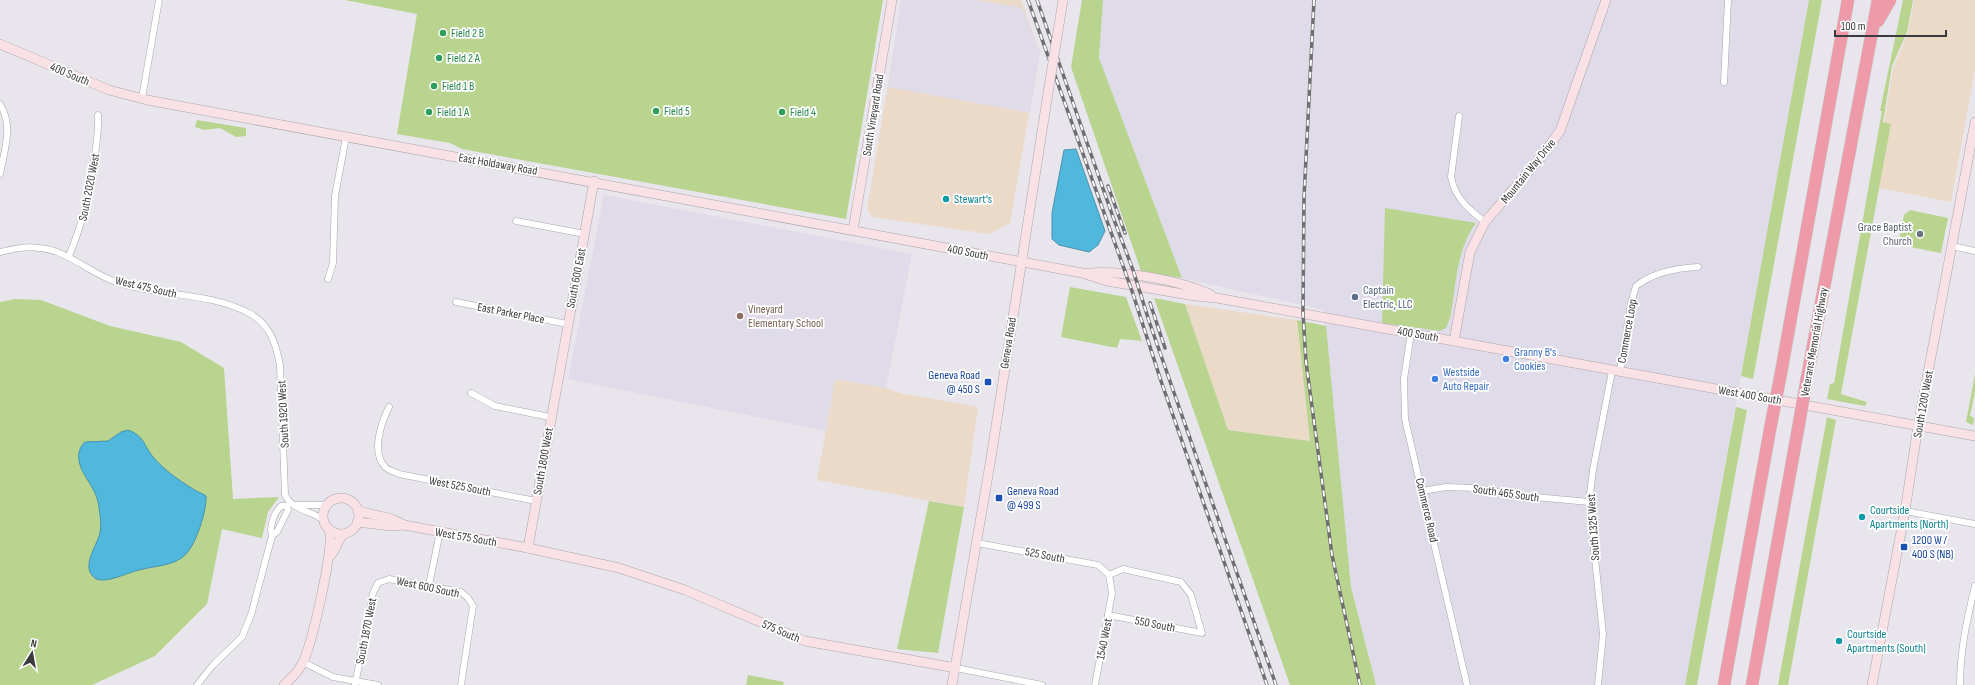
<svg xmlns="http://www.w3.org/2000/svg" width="1975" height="685" viewBox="0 0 1975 685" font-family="'Sofia Sans Condensed',sans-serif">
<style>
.commercial{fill:#ecdac9}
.built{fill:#e0dbe8}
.green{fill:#b8d48f}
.water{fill:#50b8dd;stroke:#4a92ad}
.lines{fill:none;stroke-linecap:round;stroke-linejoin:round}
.street-casing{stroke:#a8a6ac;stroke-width:7}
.secondary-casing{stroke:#a8a6ac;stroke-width:10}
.highway-casing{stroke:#c4c4c4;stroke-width:13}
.street{stroke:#fff;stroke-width:6}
.secondary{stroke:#fae1e5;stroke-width:9}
.highway{stroke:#ef9aa8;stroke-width:12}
.rail-casing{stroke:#6f6e71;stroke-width:3.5}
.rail{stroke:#fff;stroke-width:2;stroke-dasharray:6;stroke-linecap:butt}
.secondary-bridge-casing{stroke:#a8a6ac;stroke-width:10;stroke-linecap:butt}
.highway-bridge-casing{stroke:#c4c4c4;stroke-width:13;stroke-linecap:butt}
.secondary-bridge{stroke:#fae1e5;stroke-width:9}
.highway-bridge{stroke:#ef9aa8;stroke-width:12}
.leisure-dot{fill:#2e9e5b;stroke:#fff;stroke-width:1.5}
.culture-dot{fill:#0f9aa8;stroke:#fff;stroke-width:1.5}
.worship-dot{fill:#6b7280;stroke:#fff;stroke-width:1.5}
.service-dot{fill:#5c6f8a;stroke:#fff;stroke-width:1.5}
.education-dot{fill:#8d6e63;stroke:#fff;stroke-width:1.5}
.shop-dot{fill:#3f7fe0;stroke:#fff;stroke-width:1.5}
.transit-dot{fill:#1a4fb4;stroke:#fff;stroke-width:1.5}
.labels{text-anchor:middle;stroke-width:3.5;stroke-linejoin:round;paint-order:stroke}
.leisure-label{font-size:12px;fill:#27864d;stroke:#fff;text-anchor:start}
.street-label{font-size:12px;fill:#3b3a3c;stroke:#fff}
.culture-label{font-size:12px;fill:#0d838f;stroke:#fff;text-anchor:start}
.worship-label{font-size:12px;fill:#5b616d;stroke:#fff;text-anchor:end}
.service-label{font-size:12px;fill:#4e5e75;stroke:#fff;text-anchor:start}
.education-label{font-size:12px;fill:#785e54;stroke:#fff;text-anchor:start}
.shop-label{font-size:12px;fill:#366cbe;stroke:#fff;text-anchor:start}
.transit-label{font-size:12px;fill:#164399;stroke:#fff;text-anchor:start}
</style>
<rect width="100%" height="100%" fill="#e8e6ec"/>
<!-- commercial -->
<g class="commercial">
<path d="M902,0H1021L1040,52L1010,223L989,234L872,217L867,209Z"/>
<path d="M1914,0H1975V69L1951,202L1879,188L1891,124L1884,123L1893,68L1908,33Z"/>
<path d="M1185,304L1297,320L1310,441L1228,430Z"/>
<path d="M835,379L886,388L900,393L978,407L964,507L817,480Z"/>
</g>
<!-- built -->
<g class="built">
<path d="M901,0H976L1022,8L1040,52L1030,113L888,87Z"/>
<path d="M1103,0H1809L1685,685H1376L1351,587L1324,310L1182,278L1099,58Z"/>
<path d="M604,195L912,254L886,388L835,379L826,431L568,379Z"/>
</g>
<!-- green -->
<g class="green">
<path d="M345,0H883L846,219L462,149L450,143L397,134L417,14Z"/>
<path d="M1082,0H1103L1099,58L1182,278L1141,271L1071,67Z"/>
<path d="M1809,0H1822L1753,379L1741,376Z"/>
<path d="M1903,0H1913L1907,32L1892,66L1883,122L1891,124L1841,394L1867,402L1865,406L1827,399L1830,384L1834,383L1882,111H1880Z"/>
<path d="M197,120L246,128V136L236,137L220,128L204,130L195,127Z"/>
<path d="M1385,208L1476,223C1456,249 1456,288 1450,318L1446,328L1440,331L1382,323Z"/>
<path d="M1910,210L1948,218L1941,253L1905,246L1901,242L1900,236L1904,215Z"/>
<path d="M1070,287L1126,297L1142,341L1120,339L1117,348L1061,337Z"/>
<path d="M1154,298L1185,304L1228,430L1310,441L1297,320L1326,326L1351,587L1376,685H1290Z"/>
<path d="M15,299L41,300L110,326L181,342L224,368L233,499L279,497L268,512L262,538L222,529L207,604L155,656L92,685H0V302Z"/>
<path d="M1975,374V391L1970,416L1974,418L1973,425L1966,422Z"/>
<path d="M1736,407L1747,410L1697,685H1685Z"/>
<path d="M1827,417L1836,420L1788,685H1778Z"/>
<path d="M929,501L964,507L938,653L897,649Z"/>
<path d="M748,675L784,682L783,685H746Z"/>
</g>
<!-- water -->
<g class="water">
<path d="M1076,149L1105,231L1098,245L1089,252L1059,245L1052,239V213L1064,150Z"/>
<path d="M128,430C145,436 144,447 154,458C164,470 180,481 193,489C197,492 202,493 206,496C207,510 196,545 185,555C174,566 153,566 139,570C127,573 116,579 104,580C101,580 97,580 95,578C80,567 97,546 100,533C101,528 101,520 100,515C99,507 98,498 94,491C87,477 69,458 85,442L108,441L121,432Z"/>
</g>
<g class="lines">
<defs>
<g id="street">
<path d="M1724,82L1728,0"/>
<path d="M142,98L159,0"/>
<path d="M0,104C14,126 4,151 0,174"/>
<path d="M1459,116L1451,177C1455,198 1468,209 1485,222"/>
<path d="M516,221L585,234"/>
<path d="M1952,246L1975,251"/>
<path d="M0,252C13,249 26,246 39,248C66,250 86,270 111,280C155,297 206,291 249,313C270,324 276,344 280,365L285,494C291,511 312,510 323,520"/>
<path d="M69,256C82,224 88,201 93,167C96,149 99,133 98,115"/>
<path d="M328,279L333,263L335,196L346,137"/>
<path d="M456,302L567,324"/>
<path d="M1411,333L1404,379L1405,419L1467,685"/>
<path d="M1620,371L1631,304L1636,286C1654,272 1677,268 1698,267"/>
<path d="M471,393L495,406L550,417"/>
<path d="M389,407C381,423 371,452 385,467C388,470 395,472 399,474L536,501"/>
<path d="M1422,491L1446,487L1475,488L1513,495L1589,502"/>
<path d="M296,505H326"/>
<path d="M1905,511L1975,524"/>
<path d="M272,536L277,532L288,510L287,506L289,503"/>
<path d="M977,543L1098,565L1109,575L1112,593L1095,685"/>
<path d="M429,585L440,532"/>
<path d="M1108,615L1202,633L1191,595L1181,582L1123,569L1109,575"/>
<path d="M303,662L333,677L378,685"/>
<path d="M956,668L1042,685"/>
<path d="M197,685L213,665L242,637L251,615L272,536C269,526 274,513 281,506H287"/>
<path d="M355,685L373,593L378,583L389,579L461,592L468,598L473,606L461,685"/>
<path d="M1598,685L1603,634L1589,502L1593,470L1612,371"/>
<path d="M1960,685C1960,651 1967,619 1975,586"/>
</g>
<g id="secondary">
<path d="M0,44L109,90L147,100L1082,273L1107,281L1195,296L1217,298L1975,436"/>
<path d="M853,230L892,0"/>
<path d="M1088,273C1123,270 1178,280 1210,294"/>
<path d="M1454,341L1470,252L1485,222L1541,157L1560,131L1606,0"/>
<circle cx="341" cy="516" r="18"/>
<path d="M358,511L392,519L404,525"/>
<path d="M357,522L391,526L404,525L528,548L619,568L685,590L805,641L956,668"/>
<path d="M528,548L594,181"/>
<path d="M330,556C337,549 337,540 344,534"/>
<path d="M284,685C292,678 299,671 303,662C312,643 335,546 329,529"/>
<path d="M952,685L991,458L1048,93"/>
<path d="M1872,685L1905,511L1918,426L1975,122"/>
</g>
<g id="highway">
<path d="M1878,21L1890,0"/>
<path d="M1781,373L1848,0"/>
<path d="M1807,378L1878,0"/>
<path d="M1724,685L1771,424"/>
<path d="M1752,685L1798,429"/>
</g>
</defs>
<!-- street casing -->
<use href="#street" class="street-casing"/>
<!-- secondary casing -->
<use href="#secondary" class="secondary-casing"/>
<!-- highway casing -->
<use href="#highway" class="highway-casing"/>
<!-- street -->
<use href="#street" class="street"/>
<!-- secondary -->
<use href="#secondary" class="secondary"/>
<!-- highway -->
<use href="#highway" class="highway"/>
<defs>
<g id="rail">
<path d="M1028,0L1132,291L1161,381L1267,685"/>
<path d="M1037,0L1113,217L1133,270L1149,321L1276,685"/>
<path d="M1314,0L1304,198L1303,313L1306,362L1332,555L1360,685"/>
<path d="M1108,186L1125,233"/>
<path d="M1150,303L1165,348"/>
</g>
</defs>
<!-- rail casing -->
<use href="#rail" class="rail-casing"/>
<!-- rail -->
<use href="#rail" class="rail"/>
<defs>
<path id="secondary-bridge" d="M1048,93L1063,0"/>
<g id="highway-bridge">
<path d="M1771,424L1781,373"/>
<path d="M1798,429L1807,378"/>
</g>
</defs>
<!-- secondary-bridge casing -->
<use href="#secondary-bridge" class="secondary-bridge-casing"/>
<!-- highway-bridge casing -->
<use href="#highway-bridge" class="highway-bridge-casing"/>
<!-- secondary-bridge -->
<use href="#secondary-bridge" class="secondary-bridge"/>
<!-- highway-bridge -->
<use href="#highway-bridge" class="highway-bridge"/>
</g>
<!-- markers -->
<g class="leisure-dot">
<circle cx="443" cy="33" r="4"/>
<circle cx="439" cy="58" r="4"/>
<circle cx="434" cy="86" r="4"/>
<circle cx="656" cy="111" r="4"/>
<circle cx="429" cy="112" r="4"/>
<circle cx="782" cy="112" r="4"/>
</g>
<g class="culture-dot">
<circle cx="946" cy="199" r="4"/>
<circle cx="1862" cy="517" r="4"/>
<circle cx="1839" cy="641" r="4"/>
</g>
<circle class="worship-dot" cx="1920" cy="234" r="4"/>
<circle class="service-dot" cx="1355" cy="297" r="4"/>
<circle class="education-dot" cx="740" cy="316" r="4"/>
<g class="shop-dot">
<circle cx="1506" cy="359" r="4"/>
<circle cx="1435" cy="379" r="4"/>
</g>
<g class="transit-dot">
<rect x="984" y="378" width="8" height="8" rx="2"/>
<rect x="995" y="494" width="8" height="8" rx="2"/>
<rect x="1900" y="543" width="8" height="8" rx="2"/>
</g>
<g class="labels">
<!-- leisure labels -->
<g class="leisure-label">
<text x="451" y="37">Field 2 B</text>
<text x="447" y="62">Field 2 A</text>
<text x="442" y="90">Field 1 B</text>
<text x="664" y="115">Field 5</text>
<text x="437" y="116">Field 1 A</text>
<text x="790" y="116">Field 4</text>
</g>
<!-- street labels -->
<g class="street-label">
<text transform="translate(70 74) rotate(23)" y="4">400 South</text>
<text transform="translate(873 115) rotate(-81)" y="4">South Vineyard Road</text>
<text transform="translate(498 164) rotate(10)" y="4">East Holdaway Road</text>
<text transform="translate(1528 171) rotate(-51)" y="4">Mountain Way Drive</text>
<text transform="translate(89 187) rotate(-79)" y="4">South 2020 West</text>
<text transform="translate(968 252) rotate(11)" y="4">400 South</text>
<text transform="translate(576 278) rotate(-79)" y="4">South 600 East</text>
<text transform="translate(146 287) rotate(13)" y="4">West 475 South</text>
<text transform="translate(511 313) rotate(11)" y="4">East Parker Place</text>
<text transform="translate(1627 331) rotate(-80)" y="4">Commerce Loop</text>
<text transform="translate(1418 334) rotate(10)" y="4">400 South</text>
<text transform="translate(1814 342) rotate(-80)" y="4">Veterans Memorial Highway</text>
<text transform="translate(1008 343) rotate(-81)" y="4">Geneva Road</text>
<text transform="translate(1750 395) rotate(10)" y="4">West 400 South</text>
<text transform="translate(1923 404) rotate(-80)" y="4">South 1200 West</text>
<text transform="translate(283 414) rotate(-93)" y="4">South 1920 West</text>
<text transform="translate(543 461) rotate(-80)" y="4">South 1800 West</text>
<text transform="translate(460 486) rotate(11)" y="4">West 525 South</text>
<text transform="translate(1506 493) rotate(8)" y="4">South 465 South</text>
<text transform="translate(1427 510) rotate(77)" y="4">Commerce Road</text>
<text transform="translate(1593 527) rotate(-94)" y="4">South 1325 West</text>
<text transform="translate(466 537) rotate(10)" y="4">West 575 South</text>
<text transform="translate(1045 555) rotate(11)" y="4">525 South</text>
<text transform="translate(428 587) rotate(12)" y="4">West 600 South</text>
<text transform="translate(1155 624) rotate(11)" y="4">550 South</text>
<text transform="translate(366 631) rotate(-79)" y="4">South 1870 West</text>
<text transform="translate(781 631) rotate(23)" y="4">575 South</text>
<text transform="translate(1104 639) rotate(-79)" y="4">1540 West</text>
</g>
<!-- culture labels -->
<g class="culture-label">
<text x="954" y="203">Stewart's</text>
<text x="1870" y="514">Courtside<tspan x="1870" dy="14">Apartments (North)</tspan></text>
<text x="1847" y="638">Courtside<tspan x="1847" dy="14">Apartments (South)</tspan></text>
</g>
<!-- worship labels -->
<g class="worship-label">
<text x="1912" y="231">Grace Baptist<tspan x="1912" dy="14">Church</tspan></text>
</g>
<!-- service labels -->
<g class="service-label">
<text x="1363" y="294">Captain<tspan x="1363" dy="14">Electric, LLC</tspan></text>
</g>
<!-- education labels -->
<g class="education-label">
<text x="748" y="313">Vineyard<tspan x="748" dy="14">Elementary School</tspan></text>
</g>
<!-- shop labels -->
<g class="shop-label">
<text x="1514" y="356">Granny B's<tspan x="1514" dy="14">Cookies</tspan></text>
<text x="1443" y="376">Westside<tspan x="1443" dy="14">Auto Repair</tspan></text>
</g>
<!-- transit labels -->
<g class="transit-label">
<text x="980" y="379" text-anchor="end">Geneva Road<tspan x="980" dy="14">@ 450 S</tspan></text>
<text x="1007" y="495">Geneva Road<tspan x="1007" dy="14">@ 499 S</tspan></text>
<text x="1912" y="544">1200 W /<tspan x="1912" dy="14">400 S (NB)</tspan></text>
</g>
</g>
<!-- north arrow -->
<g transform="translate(32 653) rotate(11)" stroke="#ffffff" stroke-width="3" paint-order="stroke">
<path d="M0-3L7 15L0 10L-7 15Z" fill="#3b3a3c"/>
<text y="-6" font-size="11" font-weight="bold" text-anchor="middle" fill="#3b3a3c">N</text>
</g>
<!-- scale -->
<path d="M1835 30v6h111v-6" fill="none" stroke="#3b3a3c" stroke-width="2"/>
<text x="1841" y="30" font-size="12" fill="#3b3a3c" stroke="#ffffff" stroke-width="3" paint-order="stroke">100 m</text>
</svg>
